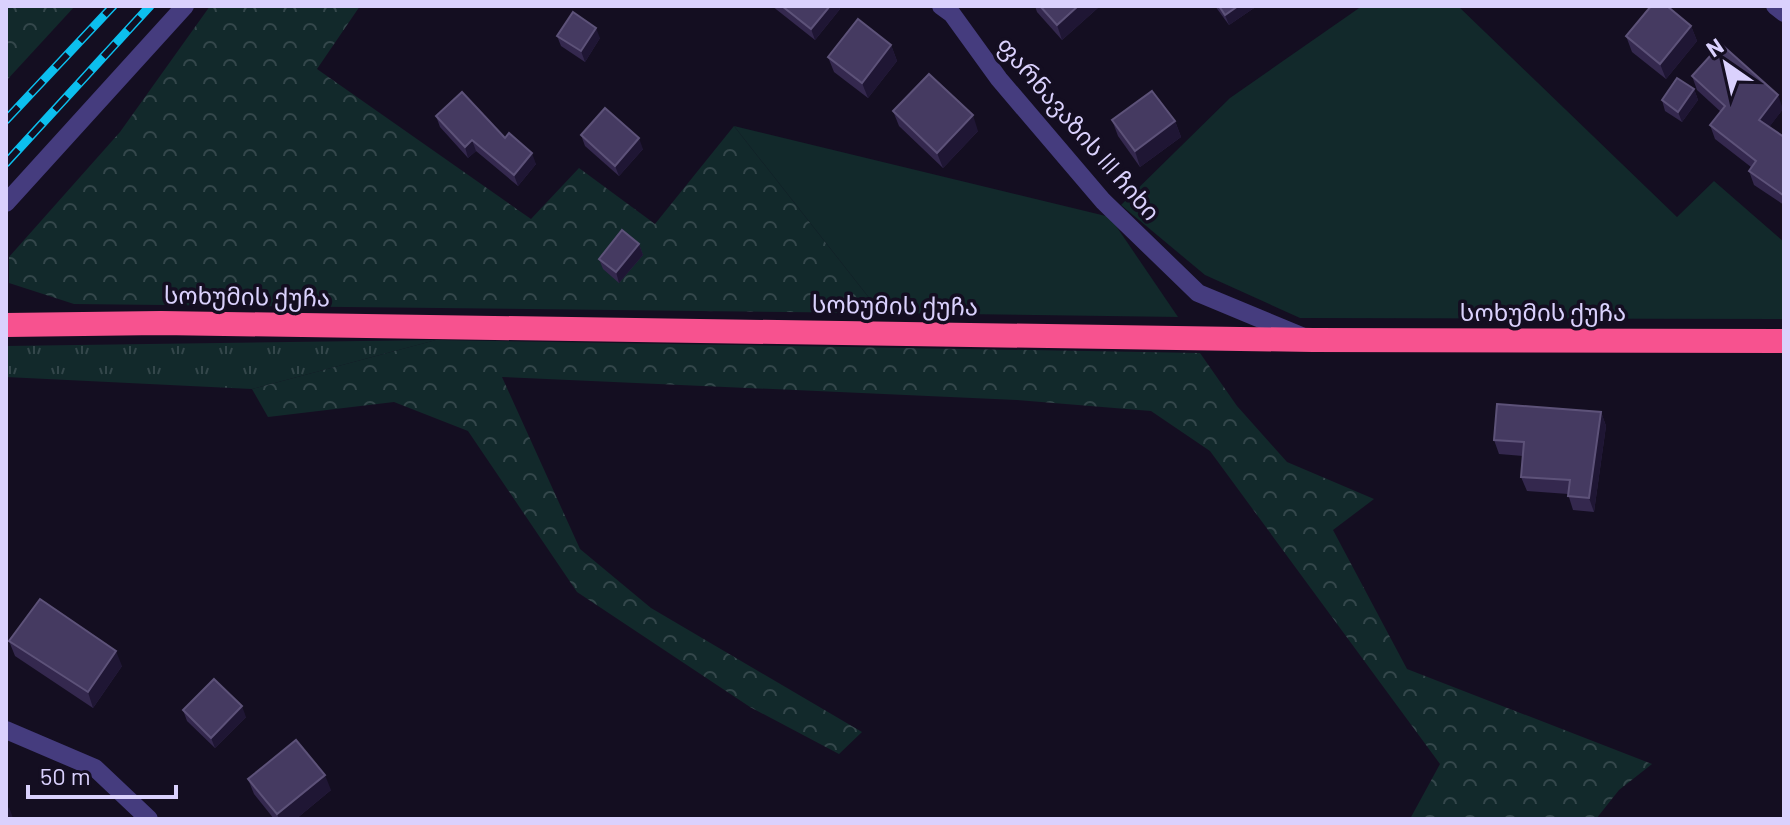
<svg xmlns="http://www.w3.org/2000/svg" width="1790" height="825" viewBox="0 0 1790 825" font-family="Barlow,'Noto Sans Georgian',sans-serif">
<style>
.grass{fill:url(#grass-tufts)}
.forest{fill:url(#forest-crowns)}
.green{fill:#12292b}
.lines{fill:none;stroke-linecap:round;stroke-linejoin:round}
.street{stroke:#453c7e;stroke-width:18}
.highway{stroke:#f7528f;stroke-width:24}
.rail-casing{stroke:#0cbfee;stroke-width:9}
.rail{stroke:#140e21;stroke-width:6;stroke-dasharray:18;stroke-linecap:butt}
.wall{fill:#34284e}
.shaded-wall{fill:#1f1634}
.building{fill:#453a61;stroke:#5d5279;stroke-width:2}
.labels{text-anchor:middle;stroke-width:7;stroke-linejoin:round;paint-order:stroke}
.street-label{font-size:24px;fill:#dad1fd;stroke:#140e21}
</style>
<defs>
<pattern id="grass-tufts" width="24" height="20" patternUnits="userSpaceOnUse" patternTransform="scale(2)"><rect width="24" height="20" fill="#12292b"/><path d="M3 7l-1-3M5 7V3M7 7l1-3M15 17l-1-3M17 17v-4M19 17l1-3" fill="none" stroke="#34474b"/></pattern>
<pattern id="forest-crowns" width="20" height="18" patternUnits="userSpaceOnUse" patternTransform="scale(2)"><rect width="20" height="18" fill="#12292b"/><path d="M2 6a3 3 0 1 1 6 0M12 15a3 3 0 1 1 6 0" fill="none" stroke="#34474b"/></pattern>
</defs>
<rect width="100%" height="100%" fill="#140e21"/>
<!-- grass -->
<path class="grass" d="M436,340L252,389L6,377V346Z"/>
<!-- forest -->
<g class="forest">
<path d="M6,6H75L6,81Z"/>
<path d="M210,6H360L317,69L531,219L579,168L655,224L734,126L881,313L74,304L9,283V257L120,132Z"/>
<path d="M436,340L1200,353L1237,406L1287,462L1374,499L1333,530L1407,669L1652,764L1619,790L1596,819H1410L1440,764L1210,451L1151,411L1017,400L502,377L580,549L651,608L862,732L839,754L750,707L577,592L468,431L394,402L268,417L252,389Z"/>
</g>
<!-- green -->
<g class="green">
<path d="M1362,6H1458L1677,217L1714,181L1784,242V319L1300,318L1205,275L1121,205L1230,98Z"/>
<path d="M734,126L1110,217L1178,317L881,313Z"/>
</g>
<g class="lines">
<!-- street -->
<g class="street">
<path d="M941,6L952,14L999,79L1103,201L1198,293L1304,337"/>
<path d="M1775,6L1784,13"/>
<path d="M6,203L185,6"/>
<path d="M6,730L95,768L149,819"/>
</g>
<!-- highway -->
<path class="highway" d="M6,325L161,323L1313,340L1784,341"/>
<defs>
<g id="rail">
<path d="M6,120L113,6"/>
<path d="M6,163L150,6"/>
</g>
</defs>
<!-- rail casing -->
<use href="#rail" class="rail-casing"/>
<!-- rail -->
<use href="#rail" class="rail"/>
</g>
<!-- wall -->
<g class="wall">
<path d="M772,6H838L840,9L815,40Z"/>
<path d="M1035,6H1100L1062,40L1037,12Z"/>
<path d="M1215,6H1257L1229,25Z"/>
<path d="M1691,26L1697,41L1666,79L1632,52L1626,36Z"/>
<path d="M557,36L600,38L585,62L561,46Z"/>
<path d="M891,45L897,61L868,98L834,72L828,57Z"/>
<path d="M1692,76L1783,109L1769,127L1784,137V205L1754,185L1749,171L1751,167L1715,139L1710,125L1721,112L1697,90Z"/>
<path d="M1694,89L1698,100L1682,122L1665,111L1662,100Z"/>
<path d="M893,111L978,131L943,168L899,126Z"/>
<path d="M436,116L505,138L536,164L518,186L476,151L468,158L440,127Z"/>
<path d="M1112,120L1175,121L1181,137L1140,167L1118,136Z"/>
<path d="M581,135L643,149L619,176L585,146Z"/>
<path d="M639,244L643,255L619,283L603,269L599,259Z"/>
<path d="M1601,412L1606,426L1594,512L1573,510L1568,494L1527,491L1521,477L1523,456L1499,454L1494,440Z"/>
<path d="M9,641L122,666L93,708L15,656Z"/>
<path d="M183,710L246,717L215,748L187,721Z"/>
<path d="M248,779L331,790L296,819H274L254,794Z"/>
</g>
<!-- shaded-wall -->
<g class="shaded-wall">
<path d="M830,6H838L840,9L815,40L811,29Z"/>
<path d="M1078,6H1100L1062,40L1057,25Z"/>
<path d="M1238,6H1257L1229,25L1225,15Z"/>
<path d="M1691,26L1697,41L1666,79L1660,64Z"/>
<path d="M596,28L600,38L585,62L581,51Z"/>
<path d="M891,45L897,61L868,98L862,83Z"/>
<path d="M1694,89L1698,100L1682,122L1678,112Z"/>
<path d="M1778,95L1783,109L1764,134L1759,120Z"/>
<path d="M973,115L978,131L943,168L937,153Z"/>
<path d="M1175,121L1181,137L1140,167L1135,151Z"/>
<path d="M639,138L643,149L619,176L615,166Z"/>
<path d="M472,140L476,151L468,158L465,147Z"/>
<path d="M532,153L536,164L518,186L514,175Z"/>
<path d="M639,244L643,255L619,283L616,272Z"/>
<path d="M1601,412L1606,426L1594,512L1589,498Z"/>
<path d="M116,651L122,666L93,708L88,692Z"/>
<path d="M242,706L246,717L215,748L211,738Z"/>
<path d="M325,775L331,790L296,819H279L277,814Z"/>
<path d="M9,807L13,818L12,819H6V811Z"/>
</g>
<!-- building -->
<g class="building">
<path d="M782,6H830L811,29Z"/>
<path d="M1040,6H1078L1057,25Z"/>
<path d="M1219,6H1238L1225,15Z"/>
<path d="M1651,6H1667L1691,26L1660,64L1626,36Z"/>
<path d="M573,12L596,28L581,51L557,36Z"/>
<path d="M858,19L891,45L862,83L828,57Z"/>
<path d="M1721,44L1778,95L1759,120L1784,137L1783,195L1749,171L1756,161L1710,125L1725,106L1692,76Z"/>
<path d="M929,74L973,115L937,153L893,111Z"/>
<path d="M1677,78L1694,89L1678,112L1662,100Z"/>
<path d="M1152,91L1175,121L1135,151L1112,120Z"/>
<path d="M462,92L505,138L509,133L532,153L514,175L472,140L465,147L436,116Z"/>
<path d="M605,108L639,138L615,166L581,135Z"/>
<path d="M622,230L639,244L616,272L599,259Z"/>
<path d="M1497,404L1601,412L1589,498L1568,496L1570,480L1521,477L1524,442L1494,440Z"/>
<path d="M40,599L116,651L88,692L9,641Z"/>
<path d="M214,679L242,706L211,738L183,710Z"/>
<path d="M296,740L325,775L277,814L248,779Z"/>
</g>
<g class="labels">
<!-- street labels -->
<g class="street-label">
<text transform="translate(1078 129) rotate(49)" y="8">ფარნავაზის III ჩიხი</text>
<text transform="translate(247 297) rotate(1)" y="8">სოხუმის ქუჩა</text>
<text transform="translate(895 306) rotate(1)" y="8">სოხუმის ქუჩა</text>
<text x="1543" y="321">სოხუმის ქუჩა</text>
</g>
</g>
<!-- border -->
<rect width="1790" height="825" fill="none" stroke="#dad1fd" stroke-width="16"/>
<!-- north arrow -->
<g transform="translate(1726 64) rotate(326)" stroke="#140e21" stroke-width="6" paint-order="stroke">
<path d="M0-6L14 30L0 20L-14 30Z" fill="#dad1fd"/>
<text y="-12" font-size="22" font-weight="bold" text-anchor="middle" fill="#dad1fd">N</text>
</g>
<!-- scale -->
<path d="M28 785v12h148v-12" fill="none" stroke="#dad1fd" stroke-width="4"/>
<text x="40" y="785" font-size="24" fill="#dad1fd" stroke="#140e21" stroke-width="6" paint-order="stroke">50 m</text>
</svg>
